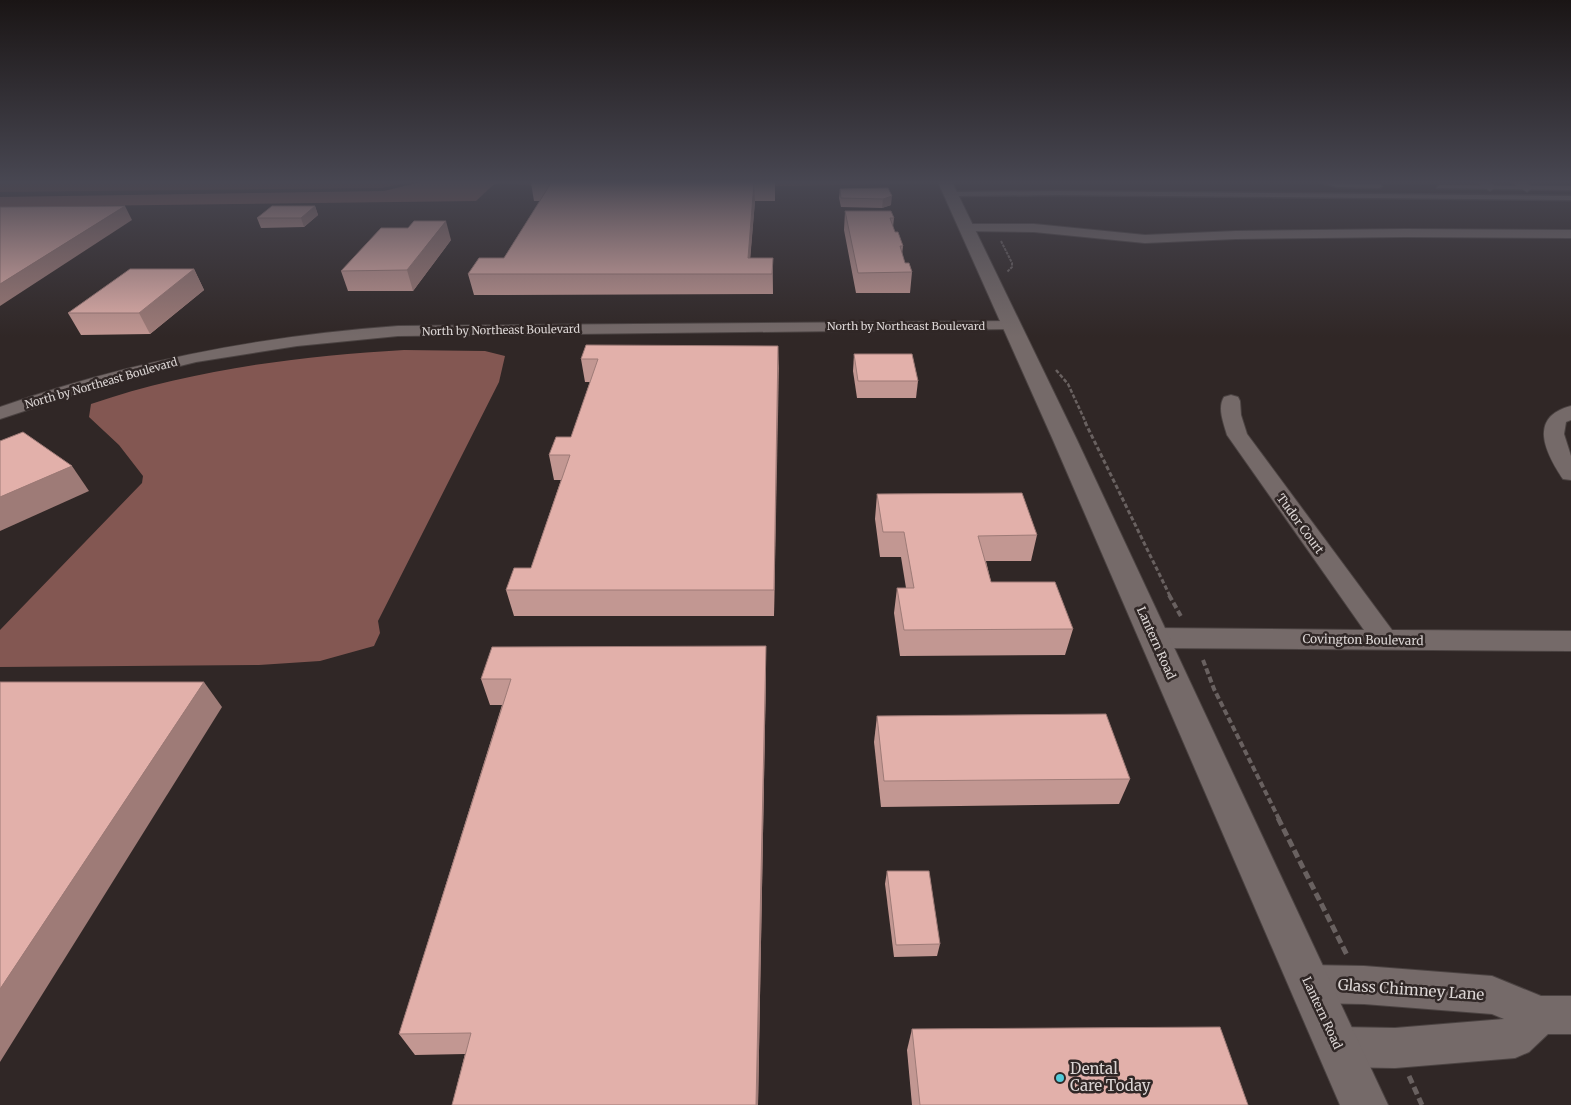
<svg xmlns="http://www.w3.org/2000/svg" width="1571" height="1105" viewBox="0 0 1571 1105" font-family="Merriweather,serif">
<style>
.green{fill:#623935}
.water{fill:#835752}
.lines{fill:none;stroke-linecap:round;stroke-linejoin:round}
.lane-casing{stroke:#4b4342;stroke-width:3}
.street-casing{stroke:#4b4342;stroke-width:2}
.secondary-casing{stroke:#4b4342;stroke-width:2}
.path-far4{stroke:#696160;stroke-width:2;stroke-dasharray:3 1;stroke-linecap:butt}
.path-far3{stroke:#696160;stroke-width:2.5;stroke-dasharray:4 2;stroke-linecap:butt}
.path-far2{stroke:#696160;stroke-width:3;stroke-dasharray:4.5 2.5;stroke-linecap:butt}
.path-far1{stroke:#696160;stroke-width:4;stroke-dasharray:6 3;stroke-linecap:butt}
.path{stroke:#696160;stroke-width:5;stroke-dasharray:8 4;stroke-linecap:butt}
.lane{fill:#756a69;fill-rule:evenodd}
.street{fill:#756a69;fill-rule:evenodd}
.secondary{fill:#756a69;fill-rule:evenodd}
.wall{fill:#c29792}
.shaded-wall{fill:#9e7b77}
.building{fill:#e2b0aa;stroke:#9e7b77}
.poi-dot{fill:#53cbda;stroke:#302726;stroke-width:2}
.labels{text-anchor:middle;stroke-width:5;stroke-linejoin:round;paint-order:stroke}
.far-street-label{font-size:11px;fill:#dbd5d4;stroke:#302726}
.street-label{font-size:12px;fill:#dbd5d4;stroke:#302726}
.near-street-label{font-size:15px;fill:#dbd5d4;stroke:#302726}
.near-poi-label{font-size:15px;fill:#dbd5d4;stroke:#302726;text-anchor:start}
</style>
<rect width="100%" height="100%" fill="#302726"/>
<!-- green -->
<g class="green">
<path d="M0,182H411L382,188L0,192Z"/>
<path d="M492,182H921L922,183L797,186H535Z"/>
</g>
<!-- water -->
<g class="water">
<path d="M421,182H503L493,185L476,201L0,207V197L384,191Z"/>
<path d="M404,350L485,351L505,356L499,382L378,621L380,633L374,646L320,661L259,665L0,667V630L142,483L143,476L119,445L89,417L91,404C191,370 298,356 404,350Z"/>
</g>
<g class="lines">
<defs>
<g id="lane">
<path d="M1319,182L1379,184L1382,186L1379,188L1337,187Z"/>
<path d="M1439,185L1571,186V190L1437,188Z"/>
<path d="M1057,191L1571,196V200L1057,195L951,196L948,194L951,192Z"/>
</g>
<g id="street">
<path d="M1475,182H1490L1496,187L1490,191Z"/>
<path d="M1511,182H1526L1533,188L1527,192Z"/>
<path d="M966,224H1034L1145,235L1236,231L1405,229L1571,230V238L1405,237L1236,239L1145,243L1034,232L961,231L959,228L961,225Z"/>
<path d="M1011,321L1017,323L1019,326L1017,329L398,336L297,346L196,362L103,385L0,419V407C130,361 261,336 398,326Z"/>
<path d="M1231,395L1238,397L1240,401L1241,415L1247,434L1392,630L1571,631V651L1154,648L1145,645L1141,638L1145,631L1154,628L1364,630L1227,435C1224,424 1217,408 1224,397Z"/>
<path d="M1571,406V420L1566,422L1564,434L1571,456V480L1563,479C1545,452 1528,417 1571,406Z"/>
<path d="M1308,965L1364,966L1492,976L1541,996H1571V1034H1548L1529,1052L1515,1058L1395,1068L1338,1067L1324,1061L1318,1047L1324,1033L1338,1027L1395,1028L1504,1019L1492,1014L1364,1004L1308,1003L1295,997L1289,984L1295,971Z"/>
</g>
<path id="secondary" d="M938,182H952L1077,440L1388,1105H1340L1053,440Z"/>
</defs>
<!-- lane casing -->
<use href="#lane" class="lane-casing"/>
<!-- street casing -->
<use href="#street" class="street-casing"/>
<!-- secondary casing -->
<use href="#secondary" class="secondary-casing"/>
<!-- path-far4 -->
<path class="path-far4" d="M1001,241L1012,263V267L1007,272"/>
<!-- path-far3 -->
<path class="path-far3" d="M1056,370L1068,384L1086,423"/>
<!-- path-far2 -->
<path class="path-far2" d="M1085,422L1170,596"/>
<!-- path-far1 -->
<g class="path-far1">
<path d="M1169,595L1182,618"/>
<path d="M1203,660L1214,689L1279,819"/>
</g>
<!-- path -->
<g class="path">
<path d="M1278,818L1347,955"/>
<path d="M1409,1076L1422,1105"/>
</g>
<!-- lane -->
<use href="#lane" class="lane"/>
<!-- street -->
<use href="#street" class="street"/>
<!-- secondary -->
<use href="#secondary" class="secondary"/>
</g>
<!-- wall -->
<g class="wall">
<path d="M775,182V201H755L750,258H773V294L474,295L468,274L504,258L540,201H534L531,183Z"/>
<path d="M888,188L891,205L882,208L841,207L839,198L840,189Z"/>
<path d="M315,206L318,215L304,227L261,228L257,218Z"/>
<path d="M845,211L894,218L893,227L895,232L903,246L902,255L905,263L912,272L910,293H856L844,230Z"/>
<path d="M451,240L413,291H348L341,271Z"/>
<path d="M194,269L204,290L150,334L81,335L68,313Z"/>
<path d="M778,346L774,616H514L506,590L531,568L561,480H554L549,455L571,437L590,382H585L581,359Z"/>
<path d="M854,354L918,381L916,398H857L853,371Z"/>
<path d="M877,494L1037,535L1031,561H986L991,582L1073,629L1065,655L900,656L894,613L897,588H906L901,557H880L875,519Z"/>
<path d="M766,646V672L758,1105H452L465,1054L415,1055L399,1034L502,705H490L481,679Z"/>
<path d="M877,716L1130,779L1119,804L881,807L874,742Z"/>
<path d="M887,871L940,944L937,956L894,957L885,884Z"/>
<path d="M912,1029L1248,1105H912L907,1050Z"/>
</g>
<!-- shaded-wall -->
<g class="shaded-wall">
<path d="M754,183L755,201L749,274L748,258Z"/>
<path d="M892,196L891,205L882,208L883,199Z"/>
<path d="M125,206L132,220L0,306V284Z"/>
<path d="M315,206L318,215L304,227L301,218Z"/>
<path d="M446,221L451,240L413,291L407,270Z"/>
<path d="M773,258V294L772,274Z"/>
<path d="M194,269L204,290L150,334L139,313Z"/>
<path d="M778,346L779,368L774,616V590Z"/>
<path d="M72,466L89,491L0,531V497Z"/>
<path d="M766,646V672L758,1105H756Z"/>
<path d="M204,682L222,707L0,1062V989Z"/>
</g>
<!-- building -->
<g class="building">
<path d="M531,182H775L754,183L748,258H773L772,274H468L479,258H504L551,183H531Z"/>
<path d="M888,188L892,196L883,199L841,198L840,189Z"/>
<path d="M125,206L0,284V207Z"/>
<path d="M272,206H315L301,218H257Z"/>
<path d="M845,211H891L894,218H890L895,232H898L903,246H900L905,263H909L912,272L858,273Z"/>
<path d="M414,221H446L407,270L341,271L381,228H408Z"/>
<path d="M130,269H194L139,313H68Z"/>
<path d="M586,345L778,346L774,590H506L514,568H531L570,455H549L556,437H571L598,359H581Z"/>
<path d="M854,354H912L918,381H858Z"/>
<path d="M23,432L72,466L0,497V441Z"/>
<path d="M1022,493L1037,535L978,536L991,582H1055L1073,629L904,630L897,588H914L904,532H883L877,494Z"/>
<path d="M766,646L756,1105H452L471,1033L399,1034L511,679H481L492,647Z"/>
<path d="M0,682H204L0,989Z"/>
<path d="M1106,714L1130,779L884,781L877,716Z"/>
<path d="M887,871H929L940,944L896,945Z"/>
<path d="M1220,1027L1248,1105H920L912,1029Z"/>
</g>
<!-- sky -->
<linearGradient id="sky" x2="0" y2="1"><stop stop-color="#1a1515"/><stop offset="0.54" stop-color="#484752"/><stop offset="1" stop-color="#484752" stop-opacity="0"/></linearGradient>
<rect width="1571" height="337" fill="url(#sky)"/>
<!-- markers -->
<circle class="poi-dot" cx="1060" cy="1078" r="5"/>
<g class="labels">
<!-- far-street labels -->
<g class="far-street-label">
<text x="906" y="330">North by Northeast Boulevard</text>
<text transform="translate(501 330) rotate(-1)" y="4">North by Northeast Boulevard</text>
<text transform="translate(101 383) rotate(-16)" y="4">North by Northeast Boulevard</text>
</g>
<!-- street labels -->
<g class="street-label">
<text transform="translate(1300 524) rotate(54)" y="4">Tudor Court</text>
<text transform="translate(1363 640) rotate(1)" y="4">Covington Boulevard</text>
<text transform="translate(1156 643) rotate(66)" y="4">Lantern Road</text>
<text transform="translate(1322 1013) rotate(65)" y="4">Lantern Road</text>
</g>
<!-- near-street labels -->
<g class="near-street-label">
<text transform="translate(1411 990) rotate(4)" y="5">Glass Chimney Lane</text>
</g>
<!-- near-poi labels -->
<g class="near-poi-label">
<text x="1070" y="1074">Dental<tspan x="1070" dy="17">Care Today</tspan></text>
</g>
</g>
</svg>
